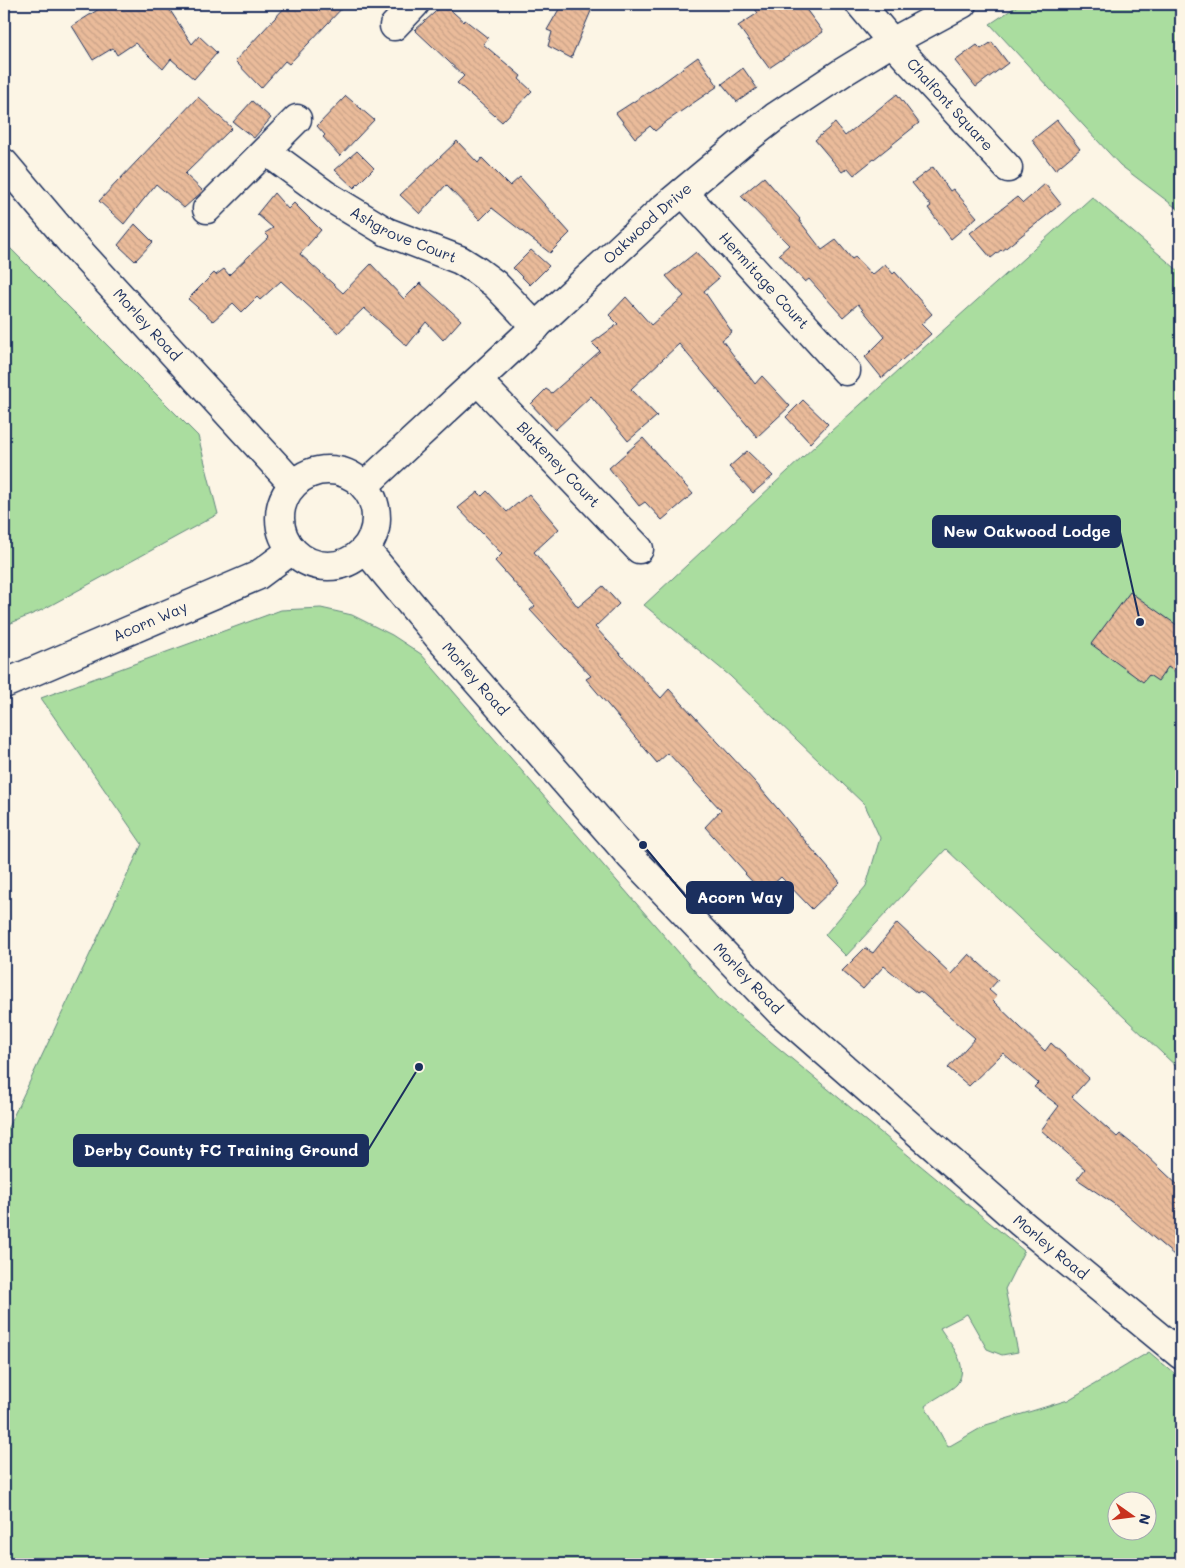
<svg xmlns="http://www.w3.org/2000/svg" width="1185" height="1568" viewBox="0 0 1185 1568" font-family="Mali,sans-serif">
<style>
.green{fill:#aadd9f;stroke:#62867e;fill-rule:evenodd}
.building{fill:url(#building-back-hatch);stroke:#1b2f5e}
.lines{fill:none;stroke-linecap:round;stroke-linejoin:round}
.minor-casing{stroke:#1b2f5e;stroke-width:31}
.tertiary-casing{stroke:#1b2f5e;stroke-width:31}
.minor{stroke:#fcf5e5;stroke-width:28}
.tertiary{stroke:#fcf5e5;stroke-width:28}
.labels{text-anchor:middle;stroke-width:4;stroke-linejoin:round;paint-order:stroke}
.street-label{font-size:15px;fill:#1b2f5e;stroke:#fcf5e5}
.leader{fill:none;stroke:#1b2f5e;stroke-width:2}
.callout-dot{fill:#1b2f5e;stroke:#fcf5e5;stroke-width:2}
.callout{fill:#1b2f5e;stroke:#1b2f5e;stroke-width:2}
.callout-label{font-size:16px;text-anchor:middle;font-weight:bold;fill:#fff}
</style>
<defs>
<pattern id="building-back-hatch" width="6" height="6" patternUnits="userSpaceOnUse" patternTransform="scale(1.25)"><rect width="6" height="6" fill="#eabb9a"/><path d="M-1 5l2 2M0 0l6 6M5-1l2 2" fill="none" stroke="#c8a187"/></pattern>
</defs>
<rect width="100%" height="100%" fill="#fcf5e5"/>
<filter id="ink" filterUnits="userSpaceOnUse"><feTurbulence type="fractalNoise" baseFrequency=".02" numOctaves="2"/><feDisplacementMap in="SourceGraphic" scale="10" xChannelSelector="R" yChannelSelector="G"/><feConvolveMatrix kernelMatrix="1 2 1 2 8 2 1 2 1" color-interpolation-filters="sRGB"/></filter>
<g filter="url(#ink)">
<!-- green -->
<g class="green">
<path d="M1020,4H1181V208L1179,210L1120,165L990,24Z"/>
<path d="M1092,197L1181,273V1071L946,849L846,956L825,935L866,886L880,838L865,805L730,676L644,605L831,431Z"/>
<path d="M4,242L198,436L218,514L42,610L4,626Z"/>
<path d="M321,608L352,615L392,635L421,654L718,998L1024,1251L1005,1289L1018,1352L1002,1355L987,1349L967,1314L940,1328C949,1343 971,1365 957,1384C952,1390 932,1400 925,1406L948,1447L986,1425L1068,1400L1149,1352L1181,1379V1564H4V1136L142,844L41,698L281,610ZM1148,1500V1530H1118V1500Z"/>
</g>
<!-- building -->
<g class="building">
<path d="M107,4H166L192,44L199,36L217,53L194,79L171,59L163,69L135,43L117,55L113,48L93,60L72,26Z"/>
<path d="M288,4H346L289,64L285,61L261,88L235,61Z"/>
<path d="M444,4L464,22L465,20L488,38L483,44L521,76L519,79L532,91L502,122L457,83L464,76L415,30Z"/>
<path d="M562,4H594L571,58L548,46L552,32L547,30Z"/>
<path d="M751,4H802L823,32L769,68L738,26L758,13Z"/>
<path d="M992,42L1008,63L976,87L955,61L977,45L981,49Z"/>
<path d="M698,57L718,86L667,121L655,131L650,126L635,138L616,113L658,86Z"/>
<path d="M743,68L757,88L737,102L722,84Z"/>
<path d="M897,94L919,123L854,175L848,168L842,172L815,140L835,123L845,136Z"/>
<path d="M346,96L374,120L340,156L323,137L325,135L317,126Z"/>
<path d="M198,97L232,128L185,174L203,191L184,208L156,184L124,224L99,201Z"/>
<path d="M252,101L271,118L254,138L233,122Z"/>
<path d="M1057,120L1080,149L1055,170L1032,140Z"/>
<path d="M457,141L478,163L482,158L510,186L520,177L570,233L550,253L492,208L480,220L446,185L420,214L400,195Z"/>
<path d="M357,151L374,168L354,188L335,170Z"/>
<path d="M933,167L950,191L953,189L977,217L951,239L928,208L931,206L912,183Z"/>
<path d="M764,177L800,219L799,220L822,250L836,240L852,259L855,257L872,275L885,264L893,274L895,272L932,314L921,324L931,334L882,378L865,357L885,337L858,304L843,317L809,279L805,282L779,254L789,245L741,196Z"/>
<path d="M1045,184L1061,204L1002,251L1001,250L991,258L970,233L1017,197L1023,203Z"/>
<path d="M274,193L288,209L294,203L321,230L300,254L343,293L371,264L404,299L420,283L461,320L443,340L426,322L407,346L364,308L338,333L281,281L260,300L257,297L242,312L233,303L213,321L188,299L214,273L216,275L224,269L229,275L269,237L265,233L273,228L257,214Z"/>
<path d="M135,224L153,242L135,261L118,245Z"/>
<path d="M531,250L549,266L530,285L513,268Z"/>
<path d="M696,252L719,278L704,291L732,332L722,340L755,384L762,376L790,406L757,437L679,344L631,389L657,416L628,441L591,396L555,430L531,404L546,389L552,393L600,351L592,343L618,324L609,315L626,297L651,325L684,296L666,276Z"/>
<path d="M803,400L828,424L810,443L786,417Z"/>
<path d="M643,438L693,494L662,520L645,502L639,506L609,468Z"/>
<path d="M747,451L773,476L753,493L729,467Z"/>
<path d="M487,491L507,512L529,494L559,529L534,552L578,607L603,586L619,604L595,627L661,698L669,689L755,782L840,882L812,909L781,877L763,893L745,874L746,873L705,827L721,810L668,753L657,763L586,679L591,676L530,610L535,606L495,561L502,554L458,508L478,492L482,496Z"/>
<path d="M1130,592L1181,628V676L1168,667L1158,681L1149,675L1143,682L1091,644Z"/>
<path d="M897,923L951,974L969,954L998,980L989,990L997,997L993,1001L1045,1051L1051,1043L1089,1078L1072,1097L1117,1137L1120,1134L1145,1154L1181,1188V1261L1114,1204L1077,1179L1085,1169L1041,1130L1059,1106L1034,1087L1038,1083L1003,1053L969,1086L948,1068L975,1038L920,991L917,993L884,966L863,989L842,971L865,948L873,953Z"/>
</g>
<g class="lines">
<defs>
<g id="minor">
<path id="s1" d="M860,4L892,42L1008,168"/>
<path d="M394,26L415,4"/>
<path id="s2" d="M266,151L326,195L387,232L460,260L476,270L495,284L536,327"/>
<path id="s3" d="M683,192L846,371"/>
<path d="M207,209L297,119"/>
<path id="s4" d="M478,381L639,549"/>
</g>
<g id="tertiary">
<path id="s5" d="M4,163L70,241L293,484"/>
<circle cx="328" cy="518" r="48"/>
<path id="s6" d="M365,485L660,211L739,145L775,117L843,72L892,42L962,4"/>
<path id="s7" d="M366,550L440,639L631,857L780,1012L1021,1223L1181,1355"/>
<path id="s8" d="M4,684L257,576L292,550"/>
</g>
</defs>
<!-- minor casing -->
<use href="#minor" class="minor-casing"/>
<!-- tertiary casing -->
<use href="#tertiary" class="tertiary-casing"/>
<!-- minor -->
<use href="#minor" class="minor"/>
<!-- tertiary -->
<use href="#tertiary" class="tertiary"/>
</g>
</g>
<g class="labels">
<!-- street labels -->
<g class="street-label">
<text dy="5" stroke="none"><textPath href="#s1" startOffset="135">Chalfont Square</textPath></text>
<text dy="5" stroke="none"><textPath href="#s6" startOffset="385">Oakwood Drive</textPath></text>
<text dy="5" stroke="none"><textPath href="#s2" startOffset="162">Ashgrove Court</textPath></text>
<text dy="5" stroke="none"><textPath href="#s3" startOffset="120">Hermitage Court</textPath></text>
<text dy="5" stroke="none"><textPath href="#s5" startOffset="216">Morley Road</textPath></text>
<text dy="5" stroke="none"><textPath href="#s4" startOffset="116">Blakeney Court</textPath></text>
<text dy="5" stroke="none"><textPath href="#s8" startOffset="159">Acorn Way</textPath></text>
<text dy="5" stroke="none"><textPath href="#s7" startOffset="169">Morley Road</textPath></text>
<text dy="5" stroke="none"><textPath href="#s7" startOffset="574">Morley Road</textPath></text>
<text dy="5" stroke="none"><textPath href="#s7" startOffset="979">Morley Road</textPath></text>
</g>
</g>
<!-- callouts -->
<path class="leader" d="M1140 622L1120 532M643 845L687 898M419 1067L368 1150"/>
<g class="callout-dot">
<circle cx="1140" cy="622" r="5"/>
<circle cx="643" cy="845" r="5"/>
<circle cx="419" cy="1067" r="5"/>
</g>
<g class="callout">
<rect x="933" y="516" width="187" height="31" rx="5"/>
<rect x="687" y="882" width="106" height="31" rx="5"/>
<rect x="74" y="1135" width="294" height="31" rx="5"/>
</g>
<g class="callout-label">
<text x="1027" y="537">New Oakwood Lodge</text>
<text x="740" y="903">Acorn Way</text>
<text x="221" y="1156">Derby County FC Training Ground</text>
</g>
<!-- margin -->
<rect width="1185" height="1568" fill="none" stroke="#fcf5e5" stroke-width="20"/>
<rect x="10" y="10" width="1165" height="1548" fill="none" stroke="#1b2f5e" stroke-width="2" filter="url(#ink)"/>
<!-- north arrow -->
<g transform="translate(1132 1516) rotate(104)"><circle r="24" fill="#fcf5e5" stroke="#a2a6af"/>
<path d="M0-4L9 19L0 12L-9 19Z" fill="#c8321e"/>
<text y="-8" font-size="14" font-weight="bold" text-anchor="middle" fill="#1b2f5e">N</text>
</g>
</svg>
